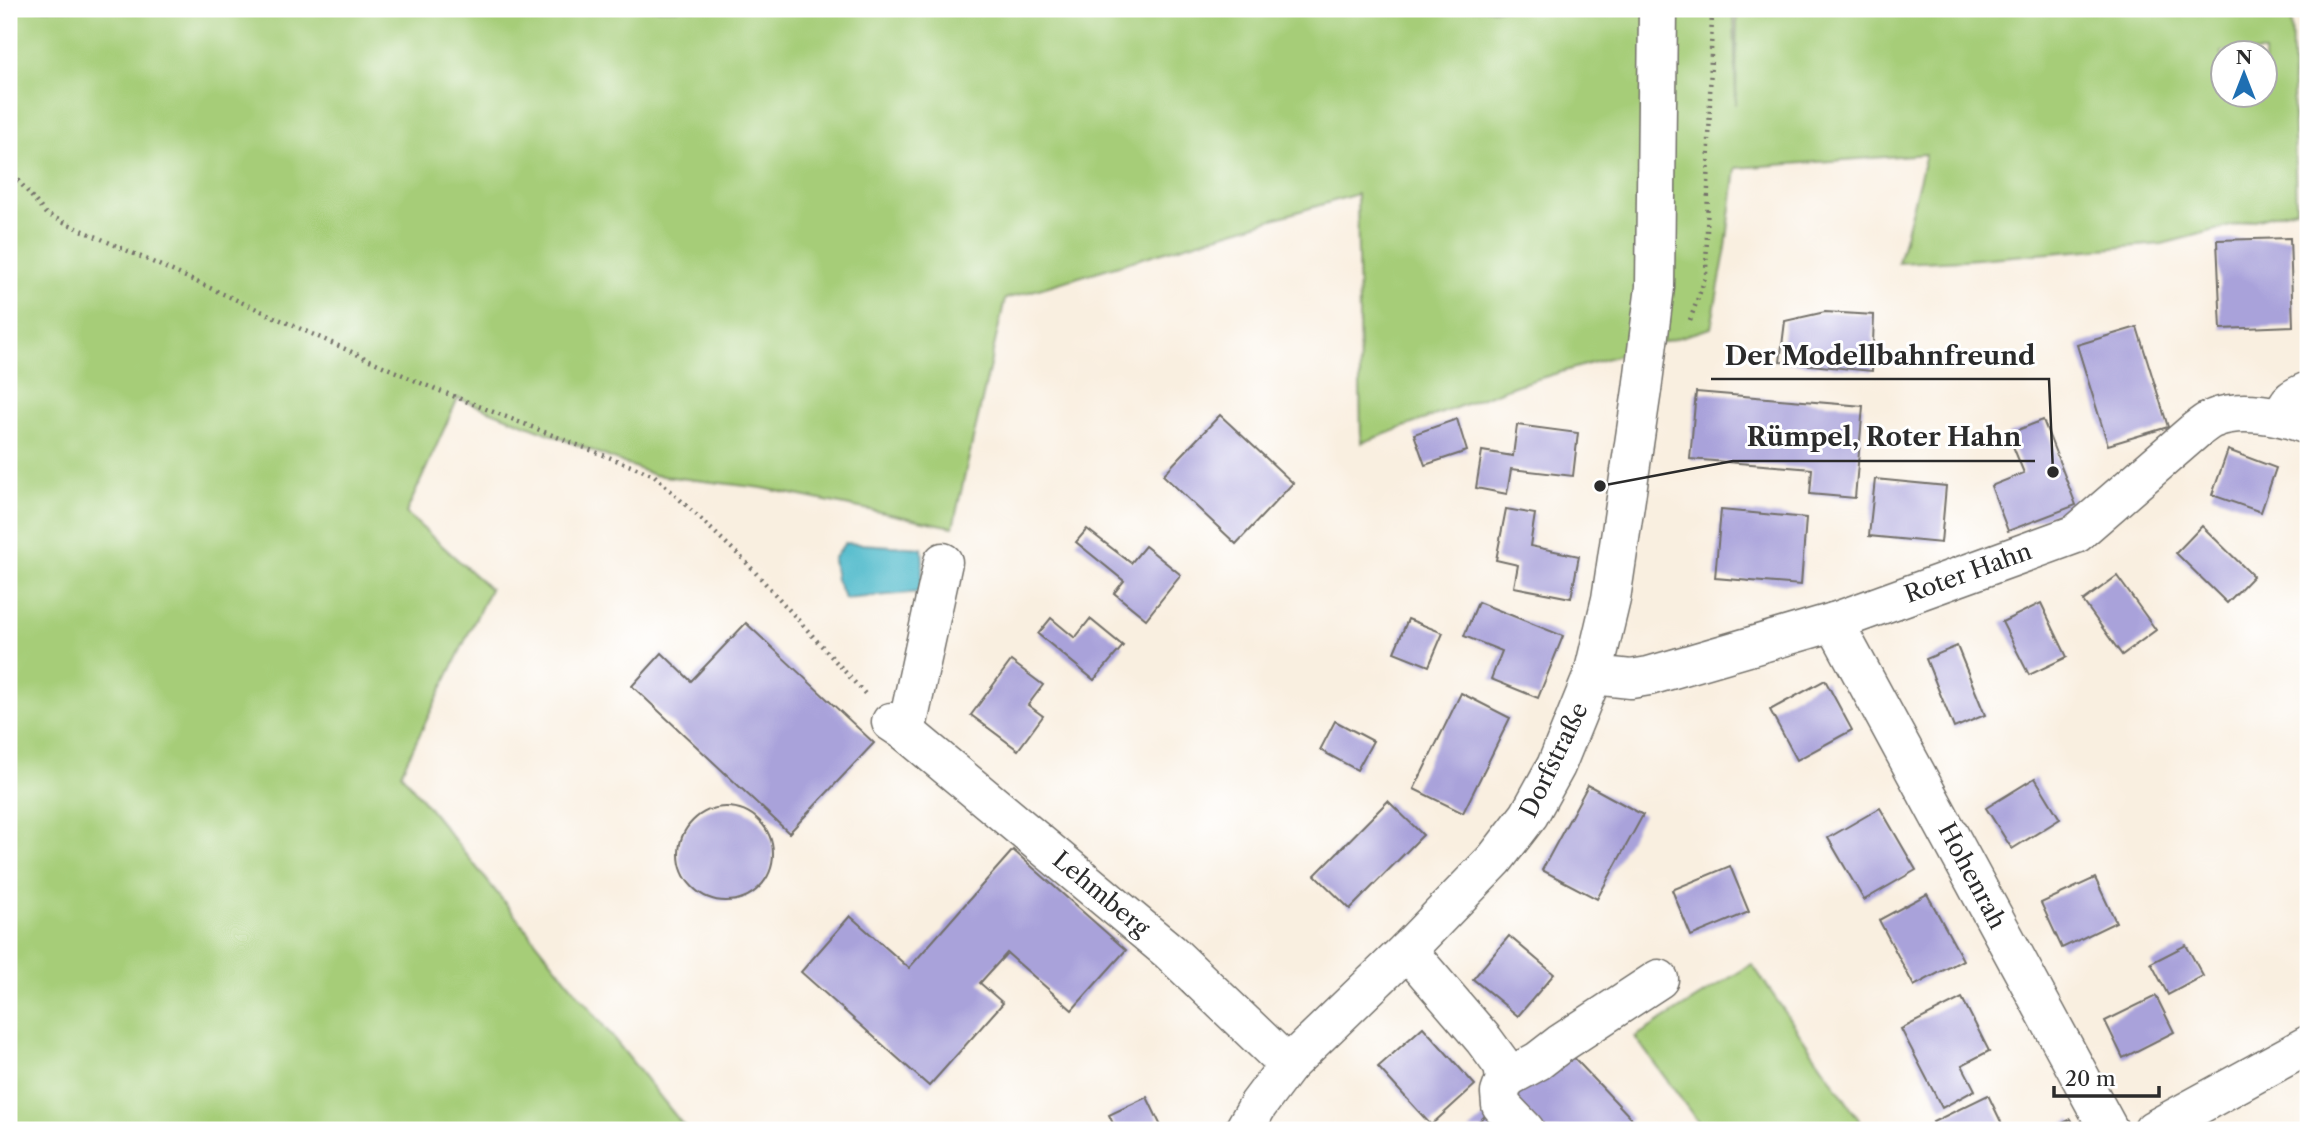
<svg xmlns="http://www.w3.org/2000/svg" width="2317" height="1139" viewBox="0 0 2317 1139" font-family="'Libre Caslon Text',serif">
<style>
.green{fill:#a6cd78;stroke:#687c52;stroke-width:2;fill-rule:evenodd}
.water{fill:#4eb9ca;stroke:#3c727a;stroke-width:2}
.building{fill:#a9a2da}
.lines{fill:none;stroke-linecap:round;stroke-linejoin:round}
.minor-casing{stroke:#73706a;stroke-width:41}
.path{stroke:#73706a;stroke-width:4.5;stroke-dasharray:2 5;stroke-linecap:butt}
.minor{stroke:#fff;stroke-width:38}
.labels{text-anchor:middle;stroke-width:6;stroke-linejoin:round;paint-order:stroke}
.street-label{font-size:24px;fill:#2b2b2b;stroke:#fff}
.leader{fill:none;stroke:#2b2b2b;stroke-width:2.5}
.callout-dot{fill:#2b2b2b;stroke:#fff;stroke-width:2.5}
.callout-label{font-size:26px;text-anchor:middle;font-weight:bold;fill:#2b2b2b;stroke:#fff;stroke-width:6;stroke-linejoin:round;paint-order:stroke}
</style>
<rect width="100%" height="100%" fill="#fff"/>
<filter id="ink" filterUnits="userSpaceOnUse"><feTurbulence type="fractalNoise" baseFrequency=".0143" numOctaves="2"/><feDisplacementMap in="SourceGraphic" scale="14" xChannelSelector="R" yChannelSelector="G"/><feConvolveMatrix kernelMatrix="1 2 1 2 8 2 1 2 1" color-interpolation-filters="sRGB"/></filter>
<filter id="wash" filterUnits="userSpaceOnUse"><feTurbulence type="fractalNoise" baseFrequency=".00686" numOctaves="4" result="noise"/><feDisplacementMap in="SourceGraphic" scale="28" xChannelSelector="R" yChannelSelector="G"/><feGaussianBlur stdDeviation="1.57" result="paint"/><feColorMatrix in="noise" values="0 0 0 0 0 0 0 0 0 0 0 0 0 0 0 0 0 1.4 0 .05"/><feComposite in="paint" operator="in"/></filter>
<g filter="url(#wash)">
<rect width="100%" height="100%" fill="#f9efe0"/>
<!-- green -->
<g class="green">
<path d="M9,9H1734L1736,105L1737,9H2291L2296,209L2162,244L1964,260L1898,263L1926,154L1736,168L1726,247L1711,328L1517,385L1361,443L1357,194L1005,299L953,527L762,488L654,475L458,398L406,513L490,589L401,773L687,1130H9ZM2222,52H2264V94H2222Z"/>
<path d="M1752,964L1866,1130H1704L1635,1037Z"/>
</g>
<!-- water -->
<path class="water" d="M845,543L922,548L923,562L920,592L845,599L836,580L833,559Z"/>
<g id="blocks">
<!-- building -->
<g class="building">
<path d="M2290,238L2293,326L2221,329L2217,240Z"/>
<path d="M1825,312L1874,315L1872,371L1780,362L1785,321Z"/>
<path d="M2137,327L2168,427L2108,445L2077,345Z"/>
<path d="M1696,392L1863,406L1855,498L1810,494L1812,469L1690,459Z"/>
<path d="M1220,415L1293,483L1236,544L1163,475Z"/>
<path d="M1457,419L1467,451L1425,465L1414,434Z"/>
<path d="M2043,420L2076,505L2008,531L1991,486L2024,473L2008,434Z"/>
<path d="M1517,425L1578,433L1573,476L1511,469L1507,494L1476,488L1482,451L1513,456Z"/>
<path d="M2228,450L2276,468L2261,512L2212,495Z"/>
<path d="M1875,479L1946,486L1941,543L1869,536Z"/>
<path d="M1506,509L1535,514L1530,546L1579,556L1571,598L1514,587L1518,565L1496,560Z"/>
<path d="M1721,510L1806,518L1801,585L1715,578Z"/>
<path d="M2202,526L2253,576L2227,603L2176,553Z"/>
<path d="M1087,529L1131,563L1145,546L1181,575L1146,619L1114,593L1124,581L1076,542Z"/>
<path d="M2117,576L2156,630L2122,655L2083,601Z"/>
<path d="M1478,602L1563,636L1538,698L1491,679L1502,651L1464,636Z"/>
<path d="M2041,603L2067,657L2029,675L2002,622Z"/>
<path d="M1051,618L1075,638L1090,619L1123,646L1094,680L1038,634Z"/>
<path d="M1408,619L1443,633L1429,666L1394,652Z"/>
<path d="M746,623L874,743L789,833L632,686L662,653L691,681Z"/>
<path d="M1957,646L1985,715L1954,728L1926,659Z"/>
<path d="M1011,661L1043,685L1028,705L1043,716L1018,750L971,715Z"/>
<path d="M1825,680L1852,730L1797,760L1770,710Z"/>
<path d="M1461,693L1510,718L1463,813L1414,789Z"/>
<path d="M1335,721L1373,741L1357,770L1320,750Z"/>
<path d="M2035,778L2060,819L2012,849L1986,808Z"/>
<path d="M1588,785L1643,815L1597,899L1542,870Z"/>
<path d="M1388,801L1423,835L1350,909L1315,875Z"/>
<circle cx="726" cy="854" r="47"/>
<path d="M1880,808L1916,870L1864,900L1828,838Z"/>
<path d="M1013,850L1126,950L1072,1010L1007,953L980,983L1003,1003L929,1086L801,972L850,916L909,968Z"/>
<path d="M1730,866L1749,912L1691,936L1672,890Z"/>
<path d="M2095,878L2116,922L2062,948L2041,903Z"/>
<path d="M1927,894L1963,960L1914,986L1879,920Z"/>
<path d="M1509,936L1554,974L1518,1016L1473,979Z"/>
<path d="M2186,945L2203,976L2168,995L2151,963Z"/>
<path d="M2156,996L2174,1032L2123,1058L2105,1021Z"/>
<path d="M1962,998L1989,1051L1962,1065L1975,1090L1942,1108L1901,1029Z"/>
<path d="M1423,1027L1475,1085L1431,1125L1378,1067Z"/>
<path d="M1563,1046L1632,1119L1619,1130H1544L1511,1095Z"/>
<path d="M1988,1095L2005,1130H1937L1933,1122Z"/>
<path d="M1147,1097L1161,1126L1153,1130H1116L1109,1115Z"/>
<path d="M1492,1110L1509,1130H1469Z"/>
<path d="M2071,1119L2077,1130H2049Z"/>
</g>
</g>
</g>
<g filter="url(#ink)">
<use href="#blocks" fill-opacity="0" stroke="#73706a" stroke-width="2"/>
<g class="lines">
<defs>
<g id="minor">
<path d="M2283,416C2287,400 2294,397 2308,391"/>
<path d="M1834,622L2109,1130"/>
<path d="M1593,675L1631,679L1649,676L1834,622L2076,534L2196,430C2202,426 2208,420 2215,418C2241,407 2283,416 2308,425"/>
<path d="M891,722L906,732L1170,952L1288,1065"/>
<path d="M906,732L943,562"/>
<path d="M1407,950L1484,1040L1503,1066L1505,1079L1500,1093L1501,1105L1525,1130"/>
<path d="M1505,1079L1538,1061L1560,1044L1659,979"/>
<path d="M1244,1130L1258,1105L1288,1065L1407,950L1495,859L1529,815L1556,766L1593,675L1611,599L1642,390L1655,287L1658,9"/>
<path d="M2153,1130L2308,1045"/>
</g>
</defs>
<!-- minor casing -->
<use href="#minor" class="minor-casing"/>
<!-- path -->
<g class="path">
<path d="M9,169L46,214L425,385L654,475L745,561L867,696"/>
<path d="M1690,320L1706,276L1712,9"/>
</g>
<!-- minor -->
<use href="#minor" class="minor"/>
</g>
</g>
<g class="labels">
<!-- street labels -->
<g class="street-label">
<text transform="translate(1968 573) rotate(-20)" y="8">Roter Hahn</text>
<text transform="translate(1554 760) rotate(-64)" y="8">Dorfstraße</text>
<text transform="translate(1972 876) rotate(62)" y="8">Hohenrah</text>
<text transform="translate(1101 894) rotate(40)" y="8">Lehmberg</text>
</g>
</g>
<!-- callouts -->
<path class="leader" d="M2053 472L2049 379H1711M1600 486L1733 461H2035"/>
<g class="callout-dot">
<circle cx="2053" cy="472" r="7"/>
<circle cx="1600" cy="486" r="7"/>
</g>
<g class="callout-label">
<text x="1880" y="365">Der Modellbahnfreund</text>
<text x="1884" y="446">Rümpel, Roter Hahn</text>
</g>
<!-- margin -->
<rect width="2317" height="1139" fill="none" stroke="#fff" stroke-width="35"/>
<!-- north arrow -->
<g transform="translate(2244 74)"><circle r="33" fill="#ffffff" stroke="#aaaaaa" stroke-width="2"/>
<path d="M0-5L12 26L0 18L-12 26Z" fill="#1f6fb2"/>
<text y="-10" font-size="19" font-weight="bold" text-anchor="middle" fill="#2b2b2b">N</text>
</g>
<!-- scale -->
<path d="M2054 1086v10h105v-10" fill="none" stroke="#2b2b2b" stroke-width="3.5"/>
<text x="2065" y="1086" font-size="21" fill="#2b2b2b" stroke="#ffffff" stroke-width="5" paint-order="stroke">20 m</text>
</svg>
